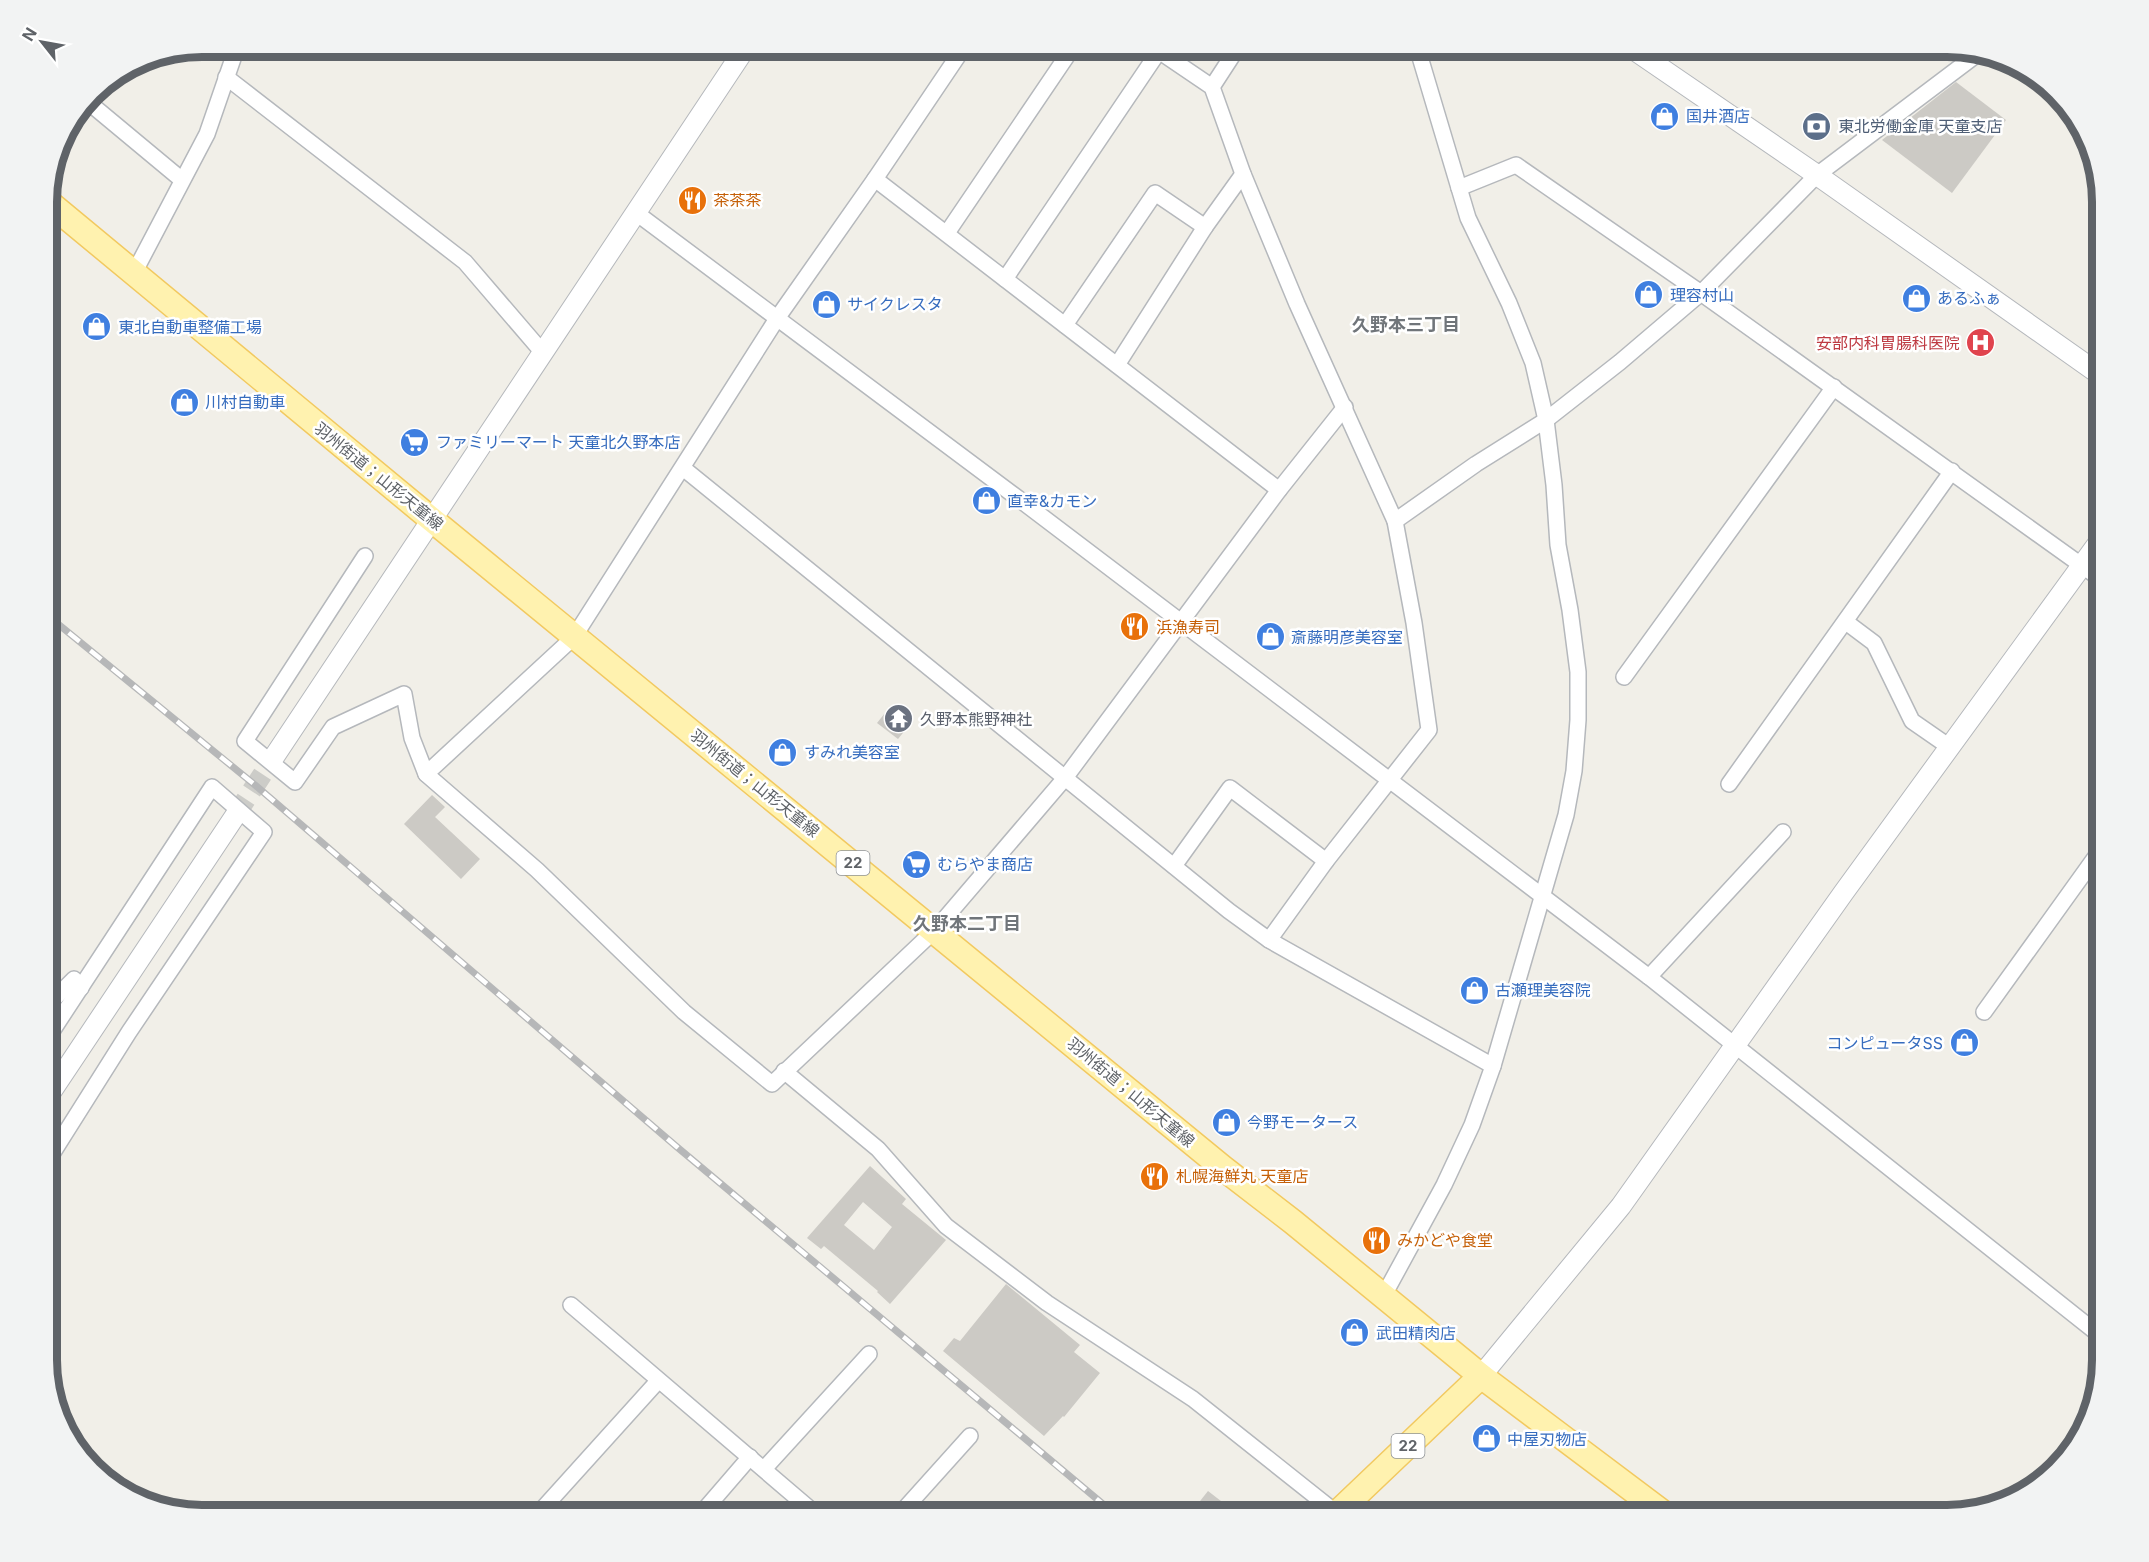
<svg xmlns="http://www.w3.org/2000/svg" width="2149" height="1562" viewBox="0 0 2149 1562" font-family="Inter,'Noto Sans JP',sans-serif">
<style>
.building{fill:#cccac5;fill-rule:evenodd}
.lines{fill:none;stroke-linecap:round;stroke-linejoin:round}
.tertiary-tunnel{stroke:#ccccc8;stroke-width:20;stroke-dasharray:20 10;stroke-linecap:butt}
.minor-casing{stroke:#b5b8bc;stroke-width:18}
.tertiary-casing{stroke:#b5b8bc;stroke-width:22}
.primary-casing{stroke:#f2c960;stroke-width:27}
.minor{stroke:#fff;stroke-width:15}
.tertiary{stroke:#fff;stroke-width:20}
.primary{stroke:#fff2af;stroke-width:24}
.rail-casing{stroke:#b6b7b8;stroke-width:7}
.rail{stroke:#fff;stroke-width:4.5;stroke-dasharray:14;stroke-linecap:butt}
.labels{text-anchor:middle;stroke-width:5;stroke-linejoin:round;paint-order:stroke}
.shield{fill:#fff;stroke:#8f9295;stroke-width:1.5}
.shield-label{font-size:15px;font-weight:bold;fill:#5f6368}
.shop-label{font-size:16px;fill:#366cbe;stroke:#fff;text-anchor:start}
.service-label{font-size:16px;fill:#4e5e75;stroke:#fff;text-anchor:start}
.food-label{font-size:16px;fill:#c56008;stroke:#fff;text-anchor:start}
.health-label{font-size:16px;fill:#be3a42;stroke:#fff;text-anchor:end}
.street-label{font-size:16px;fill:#5f6368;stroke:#fff}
.worship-label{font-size:16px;fill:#5b616d;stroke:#fff;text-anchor:start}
.neighbourhood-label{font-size:18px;font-weight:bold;fill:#70757a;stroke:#fff}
.rim{fill:none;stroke:#5f6368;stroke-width:8}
</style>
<rect width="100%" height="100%" fill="#f1efe8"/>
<!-- building -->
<g class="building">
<path d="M1956,82L2006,120L1952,193L1882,140Z"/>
<path d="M889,708L911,723L898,739L877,723Z"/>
<path d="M432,795L445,807L435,817L480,859L461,879L404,824Z"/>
<path d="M870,1166L906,1199L902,1204L946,1240L890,1304L877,1292L878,1291L824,1246L821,1249L807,1238ZM863,1202L892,1227L874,1250L844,1225Z"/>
<path d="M1006,1284L1080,1345L1074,1352L1100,1373L1064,1417L1063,1416L1044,1436L943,1351L954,1338L960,1341Z"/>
<path d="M1208,1491L1239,1515H1189Z"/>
</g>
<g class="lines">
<!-- tertiary-tunnel -->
<path class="tertiary-tunnel" d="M235,816L274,757"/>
<defs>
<g id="minor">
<path d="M964,47L875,179L778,317L574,637L426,774L537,870L684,1012L772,1084L935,930L1065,778L1279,490L1345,407"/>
<path d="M1153,47L1212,87L1243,174L1297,304L1395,521L1414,623L1429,730L1326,861L1269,940"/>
<path d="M1652,62L1664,47"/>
<path d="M226,77L465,262L544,354"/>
<path d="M1212,87L1238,47"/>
<path d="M87,101L182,180"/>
<path d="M875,179L1279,490"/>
<path d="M1459,188L1516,165L1701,293L2102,580"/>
<path d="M635,212L1015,496L1649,977L2102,1337"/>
<path d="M947,233L1073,47"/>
<path d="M134,273L207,134L237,47"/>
<path d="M1005,279L1159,51"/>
<path d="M1065,325L1155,193L1205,227"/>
<path d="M1117,365L1205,227L1243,174"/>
<path d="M683,468L1229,911L1269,940L1493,1066"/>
<path d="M1395,521L1476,464L1546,420L1620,362L1701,293L1817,175L1980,52"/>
<path d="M365,556L245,741L295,782L333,727L404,694L412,738L426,774"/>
<path d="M1846,622L1874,643L1912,721L1951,748"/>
<path d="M1624,677L1834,387"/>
<path d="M1729,784L1952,471"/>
<path d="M1174,866L1230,788L1326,861"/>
<path d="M1649,977L1783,832"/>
<path d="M47,1006L74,979L81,988"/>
<path d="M1984,1012L2102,848"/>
<path d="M784,1071L878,1149L946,1226L1047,1303L1193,1399L1339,1515"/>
<path d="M47,1162L129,1032L264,832L212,787L47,1039"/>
<path d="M1383,1297L1444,1185L1472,1125L1493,1066L1566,815L1574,771L1578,720V672L1570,610L1558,545L1554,485L1546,420L1533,363L1509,303L1468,218L1417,47"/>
<path d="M571,1305L817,1515"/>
<path d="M764,1469L869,1354"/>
<path d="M537,1515L658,1381"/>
<path d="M700,1515L750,1457"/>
<path d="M899,1515L970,1436"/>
</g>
<g id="tertiary">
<path d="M1630,47L1817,175L2102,376"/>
<path d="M274,757L746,47"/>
<path d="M47,1098L235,816"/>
<path d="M1481,1376L1621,1206L1844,892L2102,538"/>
</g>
<g id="primary">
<path d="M47,201L431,519L1223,1168L1293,1222L1481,1376L1666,1515"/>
<path d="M1335,1515L1481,1376"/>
</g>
</defs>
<!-- minor casing -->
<use href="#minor" class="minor-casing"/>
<!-- tertiary casing -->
<use href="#tertiary" class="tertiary-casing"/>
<!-- primary casing -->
<use href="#primary" class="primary-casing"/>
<!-- minor -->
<use href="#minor" class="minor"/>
<!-- tertiary -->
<use href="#tertiary" class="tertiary"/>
<!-- primary -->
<use href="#primary" class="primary"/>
<defs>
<path id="rail" d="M47,615L255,785L677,1147L1116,1515"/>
</defs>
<!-- rail casing -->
<use href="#rail" class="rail-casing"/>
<!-- rail -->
<use href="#rail" class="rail"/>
</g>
<!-- icons -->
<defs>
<symbol id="shop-disc" viewBox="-11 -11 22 22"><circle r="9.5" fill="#3f7fe0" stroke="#fff"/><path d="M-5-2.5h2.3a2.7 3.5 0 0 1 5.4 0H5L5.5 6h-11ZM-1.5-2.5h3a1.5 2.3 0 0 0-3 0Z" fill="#fff"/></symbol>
<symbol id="bank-disc" viewBox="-11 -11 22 22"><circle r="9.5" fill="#5c6f8a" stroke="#fff"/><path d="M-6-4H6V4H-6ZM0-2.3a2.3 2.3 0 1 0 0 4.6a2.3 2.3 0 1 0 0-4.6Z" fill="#fff"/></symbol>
<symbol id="restaurant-disc" viewBox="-11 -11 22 22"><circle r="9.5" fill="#e8710a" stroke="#fff"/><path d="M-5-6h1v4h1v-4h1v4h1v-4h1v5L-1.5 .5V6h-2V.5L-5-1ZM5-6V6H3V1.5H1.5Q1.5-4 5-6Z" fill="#fff"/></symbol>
<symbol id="hospital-disc" viewBox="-11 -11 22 22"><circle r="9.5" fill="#e0444e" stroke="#fff"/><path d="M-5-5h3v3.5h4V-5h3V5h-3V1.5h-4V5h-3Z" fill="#fff"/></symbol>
<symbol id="supermarket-disc" viewBox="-11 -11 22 22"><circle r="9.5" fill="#3f7fe0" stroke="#fff"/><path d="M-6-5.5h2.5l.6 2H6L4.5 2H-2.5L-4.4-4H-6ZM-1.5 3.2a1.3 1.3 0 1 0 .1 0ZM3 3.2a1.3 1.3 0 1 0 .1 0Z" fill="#fff"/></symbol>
<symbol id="temple-disc" viewBox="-11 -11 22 22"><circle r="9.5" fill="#6b7280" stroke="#fff"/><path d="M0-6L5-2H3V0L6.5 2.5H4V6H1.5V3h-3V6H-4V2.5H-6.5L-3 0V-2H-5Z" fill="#fff"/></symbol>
</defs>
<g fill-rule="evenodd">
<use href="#shop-disc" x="1648" y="100" width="33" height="33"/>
<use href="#bank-disc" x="1800" y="110" width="33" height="33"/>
<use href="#restaurant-disc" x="676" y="184" width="33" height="33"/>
<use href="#shop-disc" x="1632" y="278" width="33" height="33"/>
<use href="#shop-disc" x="1900" y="282" width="33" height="33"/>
<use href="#shop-disc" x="810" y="288" width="33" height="33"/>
<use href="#shop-disc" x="80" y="310" width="33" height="33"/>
<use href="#hospital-disc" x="1964" y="326" width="33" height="33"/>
<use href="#shop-disc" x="168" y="386" width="33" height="33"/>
<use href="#supermarket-disc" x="398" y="426" width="33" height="33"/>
<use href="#shop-disc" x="970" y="484" width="33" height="33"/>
<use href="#restaurant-disc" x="1118" y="610" width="33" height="33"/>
<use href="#shop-disc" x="1254" y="620" width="33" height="33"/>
<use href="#temple-disc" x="882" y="702" width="33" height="33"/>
<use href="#shop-disc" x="766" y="736" width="33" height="33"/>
<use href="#supermarket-disc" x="900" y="848" width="33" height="33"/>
<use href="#shop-disc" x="1458" y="974" width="33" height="33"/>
<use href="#shop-disc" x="1948" y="1026" width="33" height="33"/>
<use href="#shop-disc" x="1210" y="1106" width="33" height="33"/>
<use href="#restaurant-disc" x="1138" y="1160" width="33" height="33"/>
<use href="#restaurant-disc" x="1360" y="1224" width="33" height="33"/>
<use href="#shop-disc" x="1338" y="1316" width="33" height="33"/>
<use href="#shop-disc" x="1470" y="1422" width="33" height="33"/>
</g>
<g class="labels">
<!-- shield labels -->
<g class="shield">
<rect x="836.5" y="851" width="33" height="24" rx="4.5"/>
<rect x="1391.5" y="1434" width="33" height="24" rx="4.5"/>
</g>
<g class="shield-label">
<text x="853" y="868">22</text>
<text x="1408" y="1451">22</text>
</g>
<!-- shop labels -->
<g class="shop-label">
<text x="1686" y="122">国井酒店</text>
<text x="1670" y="301">理容村山</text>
<text x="1937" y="304">あるふぁ</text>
<text x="847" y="310">サイクレスタ</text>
<text x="118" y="333">東北自動車整備工場</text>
<text x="205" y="408">川村自動車</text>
<text x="436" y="448">ファミリーマート 天童北久野本店</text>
<text x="1007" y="507">直幸&amp;カモン</text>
<text x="1291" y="643">斎藤明彦美容室</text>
<text x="804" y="758">すみれ美容室</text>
<text x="937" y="870">むらやま商店</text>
<text x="1495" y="996">古瀬理美容院</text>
<text x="1943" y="1049" text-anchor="end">コンピュータSS</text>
<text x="1247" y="1128">今野モータース</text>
<text x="1376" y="1339">武田精肉店</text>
<text x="1507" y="1445">中屋刃物店</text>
</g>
<!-- service labels -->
<g class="service-label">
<text x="1838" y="132">東北労働金庫 天童支店</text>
</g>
<!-- food labels -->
<g class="food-label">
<text x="713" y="206">茶茶茶</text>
<text x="1156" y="633">浜漁寿司</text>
<text x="1176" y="1182">札幌海鮮丸 天童店</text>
<text x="1397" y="1246">みかどや食堂</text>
</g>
<!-- health labels -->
<g class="health-label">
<text x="1960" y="349">安部内科胃腸科医院</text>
</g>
<!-- street labels -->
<g class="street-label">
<text transform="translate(379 476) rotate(39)" y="6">羽州街道；山形天童線</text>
<text transform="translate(755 783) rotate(39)" y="6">羽州街道；山形天童線</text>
<text transform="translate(1131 1092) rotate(40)" y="6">羽州街道；山形天童線</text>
</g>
<!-- worship labels -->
<g class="worship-label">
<text x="920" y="725">久野本熊野神社</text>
</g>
<!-- neighbourhood labels -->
<g class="neighbourhood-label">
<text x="1406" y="331">久野本三丁目</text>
<text x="967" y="930">久野本二丁目</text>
</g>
</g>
<!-- crop -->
<path d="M0 0H2149V1562H0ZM202 57H1947A145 145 0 0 1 2092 202V1360A145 145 0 0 1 1947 1505H202A145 145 0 0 1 57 1360V202A145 145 0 0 1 202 57Z" fill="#f2f3f3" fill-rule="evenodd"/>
<path class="rim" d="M202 57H1947A145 145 0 0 1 2092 202V1360A145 145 0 0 1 1947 1505H202A145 145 0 0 1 57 1360V202A145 145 0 0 1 202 57Z"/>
<!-- north arrow -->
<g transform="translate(42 42) rotate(301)" stroke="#ffffff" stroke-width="4.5" paint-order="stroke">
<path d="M0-4.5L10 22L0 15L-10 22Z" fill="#5f6368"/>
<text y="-9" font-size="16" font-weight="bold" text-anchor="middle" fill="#5f6368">N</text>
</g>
</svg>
